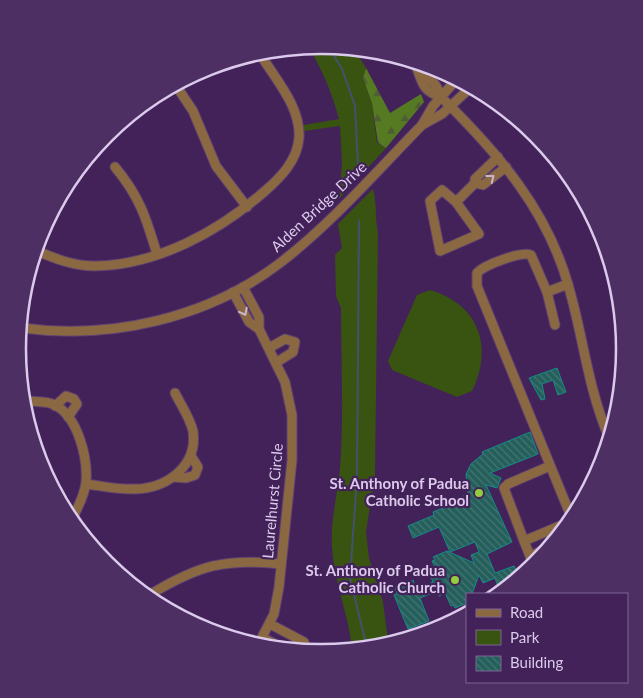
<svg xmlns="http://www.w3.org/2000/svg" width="643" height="698" viewBox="0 0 643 698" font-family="Lato,sans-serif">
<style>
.green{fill:#395410}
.forest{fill:url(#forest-firs)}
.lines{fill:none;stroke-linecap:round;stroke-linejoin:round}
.stream{stroke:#42526e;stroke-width:2}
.building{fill:url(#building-back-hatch);stroke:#128c86}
.minor-casing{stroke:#5e4072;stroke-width:11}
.minor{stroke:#8a6842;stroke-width:9}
.oneway{stroke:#cbb6c9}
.poi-dot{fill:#92cd3e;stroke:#422258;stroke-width:2}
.labels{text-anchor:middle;stroke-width:4.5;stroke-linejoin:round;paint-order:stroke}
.street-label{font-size:15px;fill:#dbcaeb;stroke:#422258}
.poi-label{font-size:15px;font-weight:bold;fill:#dbcaeb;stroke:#422258;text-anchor:end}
.rim{fill:none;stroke:#dbcaeb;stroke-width:2.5}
</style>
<defs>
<pattern id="forest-firs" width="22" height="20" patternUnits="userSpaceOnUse" patternTransform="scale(1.25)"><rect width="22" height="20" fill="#567a22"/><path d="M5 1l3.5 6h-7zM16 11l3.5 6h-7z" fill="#4d5f32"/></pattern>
<pattern id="building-back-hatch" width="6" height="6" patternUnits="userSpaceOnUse" patternTransform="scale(1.25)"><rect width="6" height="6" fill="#245f5b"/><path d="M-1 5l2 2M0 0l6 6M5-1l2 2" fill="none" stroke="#437573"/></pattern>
</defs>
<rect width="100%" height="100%" fill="#422258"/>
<!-- green -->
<g class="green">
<path d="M322,45L356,52L366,68L363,78L372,103L377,143L386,148L339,199L342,163L340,126L304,131V125L339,119C332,93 323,71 309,48Z"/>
<path d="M373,189C377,204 375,218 378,233L375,475L366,532L369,558L383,602L388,640L352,647C348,613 334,582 332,547C330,520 338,494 340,468C344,415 341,361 341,308L336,296L335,255L342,248L338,224Z"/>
<path d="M430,290C478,304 494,346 472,391L457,397L392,370L388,361L417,295Z"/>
</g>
<!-- forest -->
<path class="forest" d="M366,68L390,113L421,94L424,102L386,148L378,143L372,103L363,78Z"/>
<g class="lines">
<!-- stream -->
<g class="stream">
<path d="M328,46L342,69L355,106L358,165"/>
<path d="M359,221L357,478L350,578L366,644"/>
</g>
</g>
<!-- building -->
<g class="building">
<path d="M557,368L566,392L558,395L553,380L542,384L545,399L541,400L529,378Z"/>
<path d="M530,432L538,454L490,473L501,478L497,488L486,485L512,542L487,554L495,573L514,566L518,576L499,589L495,578L483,583L479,575L472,594H467V603L455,608L453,605L451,606L445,593L439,596L437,591L420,598L429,621L408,629L394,595L397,594L395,587L413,580L416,589L433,582L431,577L438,574L432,561L435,560L433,557L447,551L474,563L471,555L479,552L475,542L450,552L439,527L413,538L408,526L434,515L433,512L460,501L459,498L468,494L466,474L471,464L483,454L482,452Z"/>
</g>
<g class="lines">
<defs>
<g id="minor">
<path d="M415,64C423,81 420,90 441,97C497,152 548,210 569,288C583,336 588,388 608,435"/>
<path d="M420,75C433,79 437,85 441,97"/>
<path d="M177,87L193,111L216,166L247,207"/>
<path d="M422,125L442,114L469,89"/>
<path d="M498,157L475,179V183L483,185L506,167"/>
<path d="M115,167C140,197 146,218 157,254"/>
<path d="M456,202L442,190L430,201L440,251L479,234L456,202L475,183"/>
<path d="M37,251C56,259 74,266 95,266C158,265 219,231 265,191C281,177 297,161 299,138C301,108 277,81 262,57"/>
<path d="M243,287L259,317V329L285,382L292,415V460L279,587L274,614L260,641"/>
<path d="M233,292L249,322L259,329"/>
<path d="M547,292L568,284"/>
<path d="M555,325L547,292L531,255C521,251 484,265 477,273V286L570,514"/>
<path d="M22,328C111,340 208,318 280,263C332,223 376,172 422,125L433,106L456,80"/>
<path d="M269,348L285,339L295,342L293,352L277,362"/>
<path d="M28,401C37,402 47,401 55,405C78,417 88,458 86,482C85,494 79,505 74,515"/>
<path d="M55,406L66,396L74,399L77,404L68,417"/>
<path d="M173,477L186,478L195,475L198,467L191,456"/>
<path d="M86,484C102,486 120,490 136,489C167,488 198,466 193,431C190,418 181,405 175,393"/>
<path d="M524,541L504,488L508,484L550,466"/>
<path d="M530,556L524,541L562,525"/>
<path d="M534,566L530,556L546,549"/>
<path d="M151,594C199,565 226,558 281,564"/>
<path d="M270,624L304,642L306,650"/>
<path d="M263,638L273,643"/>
</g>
</defs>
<!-- minor casing -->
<use href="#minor" class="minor-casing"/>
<!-- minor -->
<use href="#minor" class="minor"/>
</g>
<!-- one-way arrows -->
<defs><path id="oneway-chevron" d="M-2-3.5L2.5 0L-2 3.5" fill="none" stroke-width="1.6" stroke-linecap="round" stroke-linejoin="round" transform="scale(1.25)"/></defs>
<g class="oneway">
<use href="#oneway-chevron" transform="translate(491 178) rotate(-38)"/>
<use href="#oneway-chevron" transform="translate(244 312) rotate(62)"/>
</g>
<!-- markers -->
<g class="poi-dot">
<circle cx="479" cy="493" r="5"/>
<circle cx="455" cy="580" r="5"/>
</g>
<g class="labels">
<!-- street labels -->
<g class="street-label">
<text transform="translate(319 207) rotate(-43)" y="5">Alden Bridge Drive</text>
<text transform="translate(273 501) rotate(-85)" y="5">Laurelhurst Circle</text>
</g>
<!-- poi labels -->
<g class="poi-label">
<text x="469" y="489">St. Anthony of Padua<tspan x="469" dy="17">Catholic School</tspan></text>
<text x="445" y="576">St. Anthony of Padua<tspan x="445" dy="17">Catholic Church</tspan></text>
</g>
</g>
<!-- crop -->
<path d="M0 0H643V698H0ZM26 349a295 295 0 1 1 590 0a295 295 0 1 1-590 0Z" fill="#4e2f64" fill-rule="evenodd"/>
<path class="rim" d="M26 349a295 295 0 1 1 590 0a295 295 0 1 1-590 0Z"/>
<!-- legend -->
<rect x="466" y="593" width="162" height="90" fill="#422258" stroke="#7f6593"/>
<rect x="476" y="609" width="25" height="8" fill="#8a6842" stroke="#7f6593"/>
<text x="510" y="618" font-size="15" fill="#dbcaeb">Road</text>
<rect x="476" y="630" width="25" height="15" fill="#395410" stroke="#7f6593"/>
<text x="510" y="643" font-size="15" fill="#dbcaeb">Park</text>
<rect x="476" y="656" width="25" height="15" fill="url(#building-back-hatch)" stroke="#7f6593"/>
<text x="510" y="668" font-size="15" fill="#dbcaeb">Building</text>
</svg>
